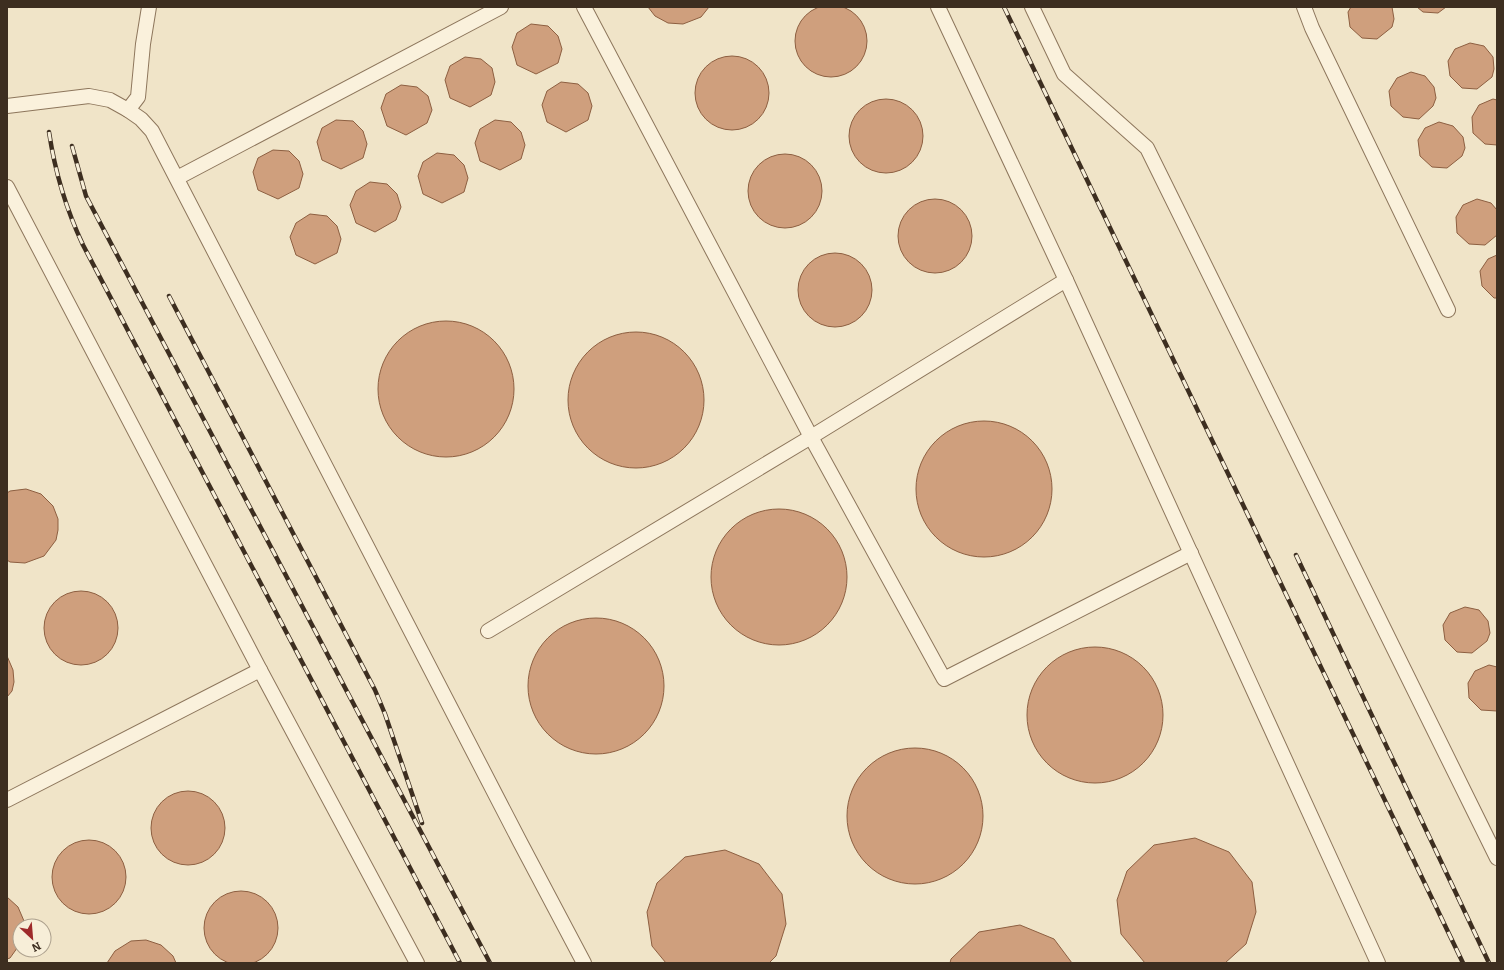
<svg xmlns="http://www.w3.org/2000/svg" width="1504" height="970" viewBox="0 0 1504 970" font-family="Bitter,serif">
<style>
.building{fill:#cf9f7d;stroke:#8d5f41}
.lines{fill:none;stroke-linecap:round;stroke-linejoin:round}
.lane-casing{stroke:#8d765c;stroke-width:16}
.lane{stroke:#faf1dc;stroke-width:14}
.rail-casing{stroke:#3d2e20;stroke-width:4.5}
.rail{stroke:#f7eed8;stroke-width:3;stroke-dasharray:9;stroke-linecap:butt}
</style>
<rect width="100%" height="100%" fill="#f0e4c8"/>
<!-- building -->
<g class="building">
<circle cx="831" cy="41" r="36"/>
<path d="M648,7H709L701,17L683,24L668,23L655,16Z"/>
<path d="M1351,7H1392L1394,19L1392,27L1377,39L1362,38L1350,27L1348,12Z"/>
<path d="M1417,7H1446L1438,13L1423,12Z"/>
<path d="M531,24L548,26L558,36L562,49L558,63L536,74L517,65L512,47L517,33Z"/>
<path d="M1470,43L1484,46L1493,57L1494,69L1492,77L1477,89L1462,88L1450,76L1448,61L1455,49Z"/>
<circle cx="732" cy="93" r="37"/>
<path d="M465,57L481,59L492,68L495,82L491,95L470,107L450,98L445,80L450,66Z"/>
<path d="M1411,72L1425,76L1434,87L1436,98L1433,106L1419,119L1403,117L1391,106L1389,91L1397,78Z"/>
<path d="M561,82L578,84L588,93L592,106L588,120L566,132L547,122L542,105L547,91Z"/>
<path d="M401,85L417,87L428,96L432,110L427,123L406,135L387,126L381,108L386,94Z"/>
<path d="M1493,99L1497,100V145L1485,144L1473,133L1472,117L1479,105Z"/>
<circle cx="886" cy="136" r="37"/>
<path d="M336,120L353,121L363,131L367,144L363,158L341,169L322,160L317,142L322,128Z"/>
<path d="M495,120L511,122L521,132L525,145L521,159L500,170L480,161L475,143L480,129Z"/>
<path d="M1439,122L1453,126L1463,137L1465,148L1462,156L1447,168L1432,167L1420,156L1418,140L1425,128Z"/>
<path d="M273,150L289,151L299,161L303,174L299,188L278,199L258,190L253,172L258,158Z"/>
<path d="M437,153L454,155L464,165L468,178L464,192L442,203L423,194L418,176L423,162Z"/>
<circle cx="785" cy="191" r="37"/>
<path d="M370,182L387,184L397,194L401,207L396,220L375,232L356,223L350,205L356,191Z"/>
<path d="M1477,199L1491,203L1497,210V235L1485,245L1469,244L1457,233L1456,217L1463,205Z"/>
<circle cx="935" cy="236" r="37"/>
<path d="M310,214L327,216L337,226L341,239L337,253L315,264L296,255L290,237L296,223Z"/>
<circle cx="835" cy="290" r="37"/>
<path d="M1497,255V298H1494L1482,286L1480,271L1488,259Z"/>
<circle cx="446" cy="389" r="68"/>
<circle cx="636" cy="400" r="68"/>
<circle cx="984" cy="489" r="68"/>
<path d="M26,489L41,494L53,506L58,519V530L56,540L44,556L25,563L10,562L7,560V493L10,491Z"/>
<circle cx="779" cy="577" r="68"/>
<circle cx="81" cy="628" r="37"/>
<path d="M1465,607L1479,610L1488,621L1490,633L1487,641L1472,653L1457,652L1445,640L1443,625L1450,613Z"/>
<circle cx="596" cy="686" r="68"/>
<circle cx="1095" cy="715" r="68"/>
<path d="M7,656L13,670L14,682L12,691L7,697Z"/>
<path d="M1489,665L1497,667V711L1481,710L1469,698L1468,683L1475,671Z"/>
<circle cx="915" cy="816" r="68"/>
<circle cx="188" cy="828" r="37"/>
<path d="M1195,838L1229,852L1252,882L1256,912L1246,944L1225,963H1145L1121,934L1117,900L1127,871L1154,845Z"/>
<circle cx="89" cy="877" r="37"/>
<path d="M725,850L759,864L782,894L786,924L776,956L769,963H666L652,946L647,912L657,883L685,857Z"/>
<circle cx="241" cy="928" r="37"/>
<path d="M7,897L18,907L24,921V926H20V944L10,958L7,959Z"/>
<path d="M1020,925L1054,939L1072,963H950L951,959L979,932Z"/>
<path d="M146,940L161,945L173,956L176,963H107L115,951L131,941Z"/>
</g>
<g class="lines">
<defs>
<g id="lane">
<path d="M149,7L143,44L138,97L128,110L141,119L152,131L520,842L584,963"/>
<path d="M584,7L811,437L944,679L1191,553"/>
<path d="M938,7L1066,280L1378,963"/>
<path d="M1032,7L1064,74L1147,148L1497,858"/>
<path d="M1304,7L1312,28L1448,310"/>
<path d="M7,106L89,96L110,100L128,110"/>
<path d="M177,178L501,7"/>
<path d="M7,187L260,670L417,963"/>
<path d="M488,631L811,437L1066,280"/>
<path d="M7,800L260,670"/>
</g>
</defs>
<!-- lane casing -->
<use href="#lane" class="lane-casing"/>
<!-- lane -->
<use href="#lane" class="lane"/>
<defs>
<g id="rail">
<path d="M1004,7L1463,963"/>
<path d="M49,132C55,172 66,209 83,245L460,963"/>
<path d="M72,146L86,196L490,963"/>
<path d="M169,296L375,690L385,714L422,823"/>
<path d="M1296,555L1489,963"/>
</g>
</defs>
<!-- rail casing -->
<use href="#rail" class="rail-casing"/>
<!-- rail -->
<use href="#rail" class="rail"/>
</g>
<!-- border -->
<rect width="1504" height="970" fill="none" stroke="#3d2e20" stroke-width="16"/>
<!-- north arrow -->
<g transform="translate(32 938) rotate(154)"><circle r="19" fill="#f7eed8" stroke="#ada18e"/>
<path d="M0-3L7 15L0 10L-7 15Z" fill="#9e2a2b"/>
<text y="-6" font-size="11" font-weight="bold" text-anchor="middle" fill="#3d2e20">N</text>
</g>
</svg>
